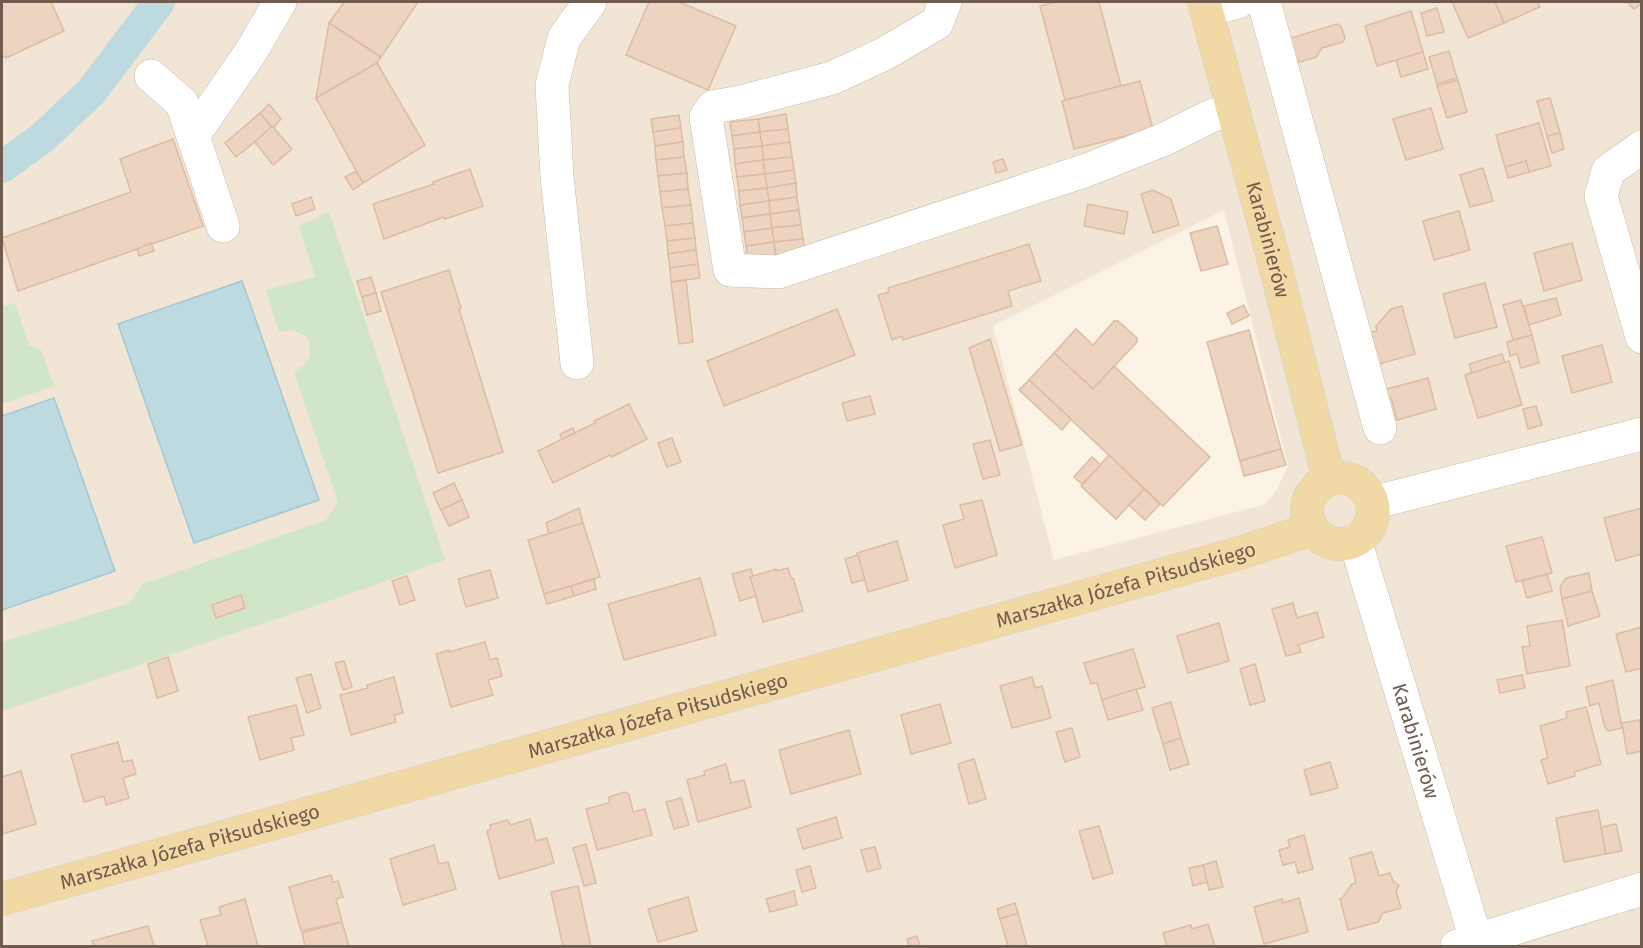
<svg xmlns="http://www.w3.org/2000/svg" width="1643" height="948" viewBox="0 0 1643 948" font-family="'Fira Sans',sans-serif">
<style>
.residential{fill:#f1e5d5;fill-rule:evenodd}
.green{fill:#d1e6c6}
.water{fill:#bddae1;stroke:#a4c8d2;stroke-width:1.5}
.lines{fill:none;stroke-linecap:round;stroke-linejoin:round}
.canal{stroke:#bddae1;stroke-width:32}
.building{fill:#ecd4c1;stroke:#ddbca3;stroke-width:1.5}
.minor-casing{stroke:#cabbad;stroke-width:34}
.major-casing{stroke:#d7d1cd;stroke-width:34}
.minor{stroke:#fff;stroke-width:33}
.major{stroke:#f1d9a5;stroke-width:33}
.labels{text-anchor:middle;stroke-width:4.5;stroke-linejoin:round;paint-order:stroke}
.street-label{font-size:20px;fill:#705c4e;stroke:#fdf7ec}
</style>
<rect width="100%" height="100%" fill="#faf3e6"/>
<!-- residential -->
<path class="residential" d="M2,2H1641V946H2ZM1224,210L1288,466L1277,489L1266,504L1054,560L993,326Z"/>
<!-- green -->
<g class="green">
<path d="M329,212L445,560L295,613L2,711V642L130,603L143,584L326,520L338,502L294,372C311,360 314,358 307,337L293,330L279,332L266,290L315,277L299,226Z"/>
<path d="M15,303L29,346L41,350L54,386L2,404V307Z"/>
</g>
<!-- water -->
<g class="water">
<path d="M242,281L319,500L194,543L118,324Z"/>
<path d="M54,398L115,571L2,610V416Z"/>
</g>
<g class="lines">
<!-- canal -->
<path class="canal" d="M2,167L42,138L91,92L159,2"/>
</g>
<!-- building -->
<g class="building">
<path d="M2,2H51L64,31L6,58V56L2,57Z"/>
<path d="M344,2H418L381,57L329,23Z"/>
<path d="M649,2H679L736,26L708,90L626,55Z"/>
<path d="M1055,2H1099L1121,86L1065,100L1040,6Z"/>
<path d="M1452,2H1495L1504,23L1468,38Z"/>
<path d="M1495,2H1537L1540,7L1504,23Z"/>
<path d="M1627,2H1642V3L1634,9Z"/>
<path d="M1437,8L1444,32L1427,36L1421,13Z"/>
<path d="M1411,11L1423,52L1377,66L1365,26Z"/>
<path d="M329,23L381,57L377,63L316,98Z"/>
<path d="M1337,24L1341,26L1345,38L1343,42L1322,48L1316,57L1300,62L1294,59L1290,44L1291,38Z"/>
<path d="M1449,51L1457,78L1437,84L1429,57Z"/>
<path d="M1423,52L1428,69L1401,77L1396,60Z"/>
<path d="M377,63L425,145L363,183L316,98Z"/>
<path d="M1458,80L1467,112L1447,118L1437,86Z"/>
<path d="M1140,81L1153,129L1074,149L1062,101Z"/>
<path d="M1550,98L1560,133L1547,136L1537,101Z"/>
<path d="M269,104L281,119L274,127L272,126L271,127L260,113Z"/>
<path d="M1431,108L1443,149L1406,160L1393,119Z"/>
<path d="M260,113L272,128L236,157L225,143Z"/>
<path d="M786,114L788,129L760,132L758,119Z"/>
<path d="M679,115L681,128L653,132L651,119Z"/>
<path d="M758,119L760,132L732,136L730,122Z"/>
<path d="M1539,123L1551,166L1529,172L1526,161L1505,167L1496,135Z"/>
<path d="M272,126L292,149L273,165L255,142Z"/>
<path d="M681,128L683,142L655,146L653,132Z"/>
<path d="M788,129L790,142L762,146L760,132Z"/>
<path d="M760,132L762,146L734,149L732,136Z"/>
<path d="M1560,133L1564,149L1552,153L1547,136Z"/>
<path d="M173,139L203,226L18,291L2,238L131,192L120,159Z"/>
<path d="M683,142L684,157L656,160L655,146Z"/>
<path d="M790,142L792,157L763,160L762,146Z"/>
<path d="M762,146L763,160L735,164L734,149Z"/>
<path d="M684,157L687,173L658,176L656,160Z"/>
<path d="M792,157L794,170L765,174L763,160Z"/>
<path d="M1003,159L1007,170L996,173L993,162Z"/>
<path d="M763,160L765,174L737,177L735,164Z"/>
<path d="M1526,161L1529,172L1508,178L1505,167Z"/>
<path d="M1483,168L1493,201L1470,207L1460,175Z"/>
<path d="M470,169L483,206L445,219L444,217L384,239L373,204L434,184L433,182Z"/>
<path d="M794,170L796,183L767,188L765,174Z"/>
<path d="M356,171L363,183L353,190L345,177Z"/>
<path d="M687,173L688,189L660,192L658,176Z"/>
<path d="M765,174L767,188L739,191L737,177Z"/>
<path d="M796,183L797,197L769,201L767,188Z"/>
<path d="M767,188L769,201L740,205L739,191Z"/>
<path d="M688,189L691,205L662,208L660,192Z"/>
<path d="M1153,190L1171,199L1179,225L1153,233L1141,194Z"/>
<path d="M311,197L315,209L296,216L292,204Z"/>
<path d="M797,197L799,210L770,214L769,201Z"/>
<path d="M769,201L770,214L742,218L740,205Z"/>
<path d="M1088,204L1128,212L1124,234L1084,226Z"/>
<path d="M691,205L693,223L665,226L662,208Z"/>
<path d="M799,210L801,225L772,228L770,214Z"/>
<path d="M1459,211L1470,250L1434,260L1423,221Z"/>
<path d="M770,214L772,228L744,232L742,218Z"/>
<path d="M693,223L695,238L667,241L665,226Z"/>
<path d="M801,225L803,239L774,242L772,228Z"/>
<path d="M1217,226L1228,264L1201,271L1190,233Z"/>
<path d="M772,228L774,242L746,246L744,232Z"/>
<path d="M695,238L696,250L668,254L667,241Z"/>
<path d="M803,239L805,254L776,258L774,242Z"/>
<path d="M774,242L776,258L748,261L746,246Z"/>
<path d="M151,243L154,251L139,256L137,249Z"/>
<path d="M1572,243L1582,280L1544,291L1534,253Z"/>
<path d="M1029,244L1041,281L1008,291L1012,306L903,340L902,336L892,340L878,295L889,292L888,288Z"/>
<path d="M696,250L698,264L670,268L668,254Z"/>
<path d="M698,264L700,278L671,282L670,268Z"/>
<path d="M449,270L461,308L459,309L503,452L438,473L381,292Z"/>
<path d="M371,277L376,293L362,297L357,281Z"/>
<path d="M686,280L693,342L679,344L671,282Z"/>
<path d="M1485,283L1497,327L1455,338L1443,294Z"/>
<path d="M376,293L381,311L367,315L362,297Z"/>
<path d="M1556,298L1561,315L1529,325L1524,306Z"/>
<path d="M1521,300L1532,335L1513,340L1503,305Z"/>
<path d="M1244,305L1249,316L1232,324L1227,313Z"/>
<path d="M1402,306L1415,354L1379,364L1371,332L1377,331L1376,326L1391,309Z"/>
<path d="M837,309L855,355L724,406L707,361Z"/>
<path d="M1114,321H1118L1137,338V342L1093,389L1054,353L1076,329L1093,345Z"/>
<path d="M1249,330L1281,449L1240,461L1207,342Z"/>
<path d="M1532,335L1539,363L1521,368L1517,354L1510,356L1507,342Z"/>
<path d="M990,339L1022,445L1000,451L969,348Z"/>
<path d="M1602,345L1612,382L1572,393L1562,356Z"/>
<path d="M1054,353L1093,389L1114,366L1210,457L1163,506L1029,380Z"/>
<path d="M1502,354L1505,363L1472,373L1469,364Z"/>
<path d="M1509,361L1522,405L1478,418L1465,375Z"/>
<path d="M1428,378L1436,409L1397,420L1391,398L1385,400L1383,390Z"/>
<path d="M1029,380L1071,419L1062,430L1019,390Z"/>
<path d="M870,396L875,414L847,421L842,403Z"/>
<path d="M629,404L647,439L612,457L610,455L553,483L538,451L595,423L594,421Z"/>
<path d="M1536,406L1542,425L1528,429L1523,409Z"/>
<path d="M573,428L575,433L562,439L560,434Z"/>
<path d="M672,438L681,462L667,467L658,443Z"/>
<path d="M990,440L1000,475L983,479L973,444Z"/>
<path d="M1281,449L1286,465L1244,476L1240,461Z"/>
<path d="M1109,455L1144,489L1116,519L1081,486Z"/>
<path d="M1092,457L1101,465L1082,484L1074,477Z"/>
<path d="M454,483L462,500L441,510L433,493Z"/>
<path d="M1144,489L1160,504L1145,520L1129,505Z"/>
<path d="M462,500L469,517L449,526L441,510Z"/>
<path d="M982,500L997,555L955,568L943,525L964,519L960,505Z"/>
<path d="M579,508L583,523L549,534L546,523Z"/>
<path d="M1642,508V554L1616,561L1604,518Z"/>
<path d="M583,523L600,577L544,594L528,540Z"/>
<path d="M1542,537L1552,573L1516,582L1506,546Z"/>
<path d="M897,541L908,580L868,592L857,553Z"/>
<path d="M858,555L865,580L852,583L845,559Z"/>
<path d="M788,568L791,578H793L803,611L763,622L750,577L776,569V571Z"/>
<path d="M751,569L753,576L750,577L756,596L740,601L732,574Z"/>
<path d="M490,570L498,598L466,607L458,579Z"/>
<path d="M1589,573L1592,591L1562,599L1560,587L1566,578Z"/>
<path d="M1547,574L1552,591L1527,598L1522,581Z"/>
<path d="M407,576L415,600L400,605L392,581Z"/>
<path d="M700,578L716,635L624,660L608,604Z"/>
<path d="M594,579L596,589L574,596L571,586Z"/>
<path d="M571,586L574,596L547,604L544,594Z"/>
<path d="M1592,591L1600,616L1568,626L1562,599Z"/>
<path d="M241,595L245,608L216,618L212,605Z"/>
<path d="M1293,603L1297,618L1317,612L1324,637L1298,645L1301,652L1286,656L1272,609Z"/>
<path d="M1562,620L1570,666L1527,674L1522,647L1530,646L1527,626Z"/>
<path d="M1219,623L1229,661L1188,673L1177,636Z"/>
<path d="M1642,627V668L1626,672L1616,634Z"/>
<path d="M485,642L490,660L497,658L502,676L488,680L493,695L451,707L436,654L449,650V652Z"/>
<path d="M1133,649L1145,687L1102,700L1097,683L1091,684L1084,663Z"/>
<path d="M168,657L178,691L157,698L148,664Z"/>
<path d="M344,661L352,687L343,690L335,663Z"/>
<path d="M1255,664L1265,701L1250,705L1240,669Z"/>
<path d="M311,674L321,708L307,713L296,678Z"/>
<path d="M1522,675L1525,688L1500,693L1497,680Z"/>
<path d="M394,677L403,713L394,715L396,722L351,735L340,695L368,688L367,685Z"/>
<path d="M1032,677L1035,688L1042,686L1051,718L1012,728L1000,686Z"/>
<path d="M1613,680L1622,728L1609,731L1605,728L1599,703L1590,706L1586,687Z"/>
<path d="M1136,689L1143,710L1108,720L1102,700Z"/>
<path d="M1171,702L1181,738L1163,744L1152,708Z"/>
<path d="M940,704L951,743L911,754L901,715Z"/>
<path d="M296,705L304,735L291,738L294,750L260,760L248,717Z"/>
<path d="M1586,707L1601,764L1574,772L1575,776L1548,784L1541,760L1548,758L1540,726L1567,718L1566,712Z"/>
<path d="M1640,720L1642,751L1627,754L1622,723Z"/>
<path d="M1072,728L1080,757L1065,762L1056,732Z"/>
<path d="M849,730L861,774L791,794L779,750Z"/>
<path d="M1181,738L1189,764L1170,770L1163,744Z"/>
<path d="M118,742L123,762L132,760L136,774L123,778L129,798L106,805L104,796L84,802L71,755Z"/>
<path d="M974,759L986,799L969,804L958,764Z"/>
<path d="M1330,762L1338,788L1311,795L1304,770Z"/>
<path d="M726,764L731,783L744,780L751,807L698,822L687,780L705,775L704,771Z"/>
<path d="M21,771L36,824L2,834V777Z"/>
<path d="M624,792L629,794L633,812L645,809L652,835L597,850L586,809L609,803V797Z"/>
<path d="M681,798L689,825L674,829L666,802Z"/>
<path d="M1598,810L1606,854L1564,862L1556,818Z"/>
<path d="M836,817L842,838L803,849L797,829Z"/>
<path d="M530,819L536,841L547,838L554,863L499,879L487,831L490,830V825L507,820L511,825Z"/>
<path d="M1616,824L1622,851L1606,854L1601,827Z"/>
<path d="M1099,826L1113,873L1093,879L1079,831Z"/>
<path d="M1304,835L1313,869L1298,873L1295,862L1283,865L1279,850L1290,847L1288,840Z"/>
<path d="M586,844L596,883L584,886L573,848Z"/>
<path d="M434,845L439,864L448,862L456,889L403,905L390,859Z"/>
<path d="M875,847L881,868L867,872L861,850Z"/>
<path d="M1372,852L1379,876L1390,873L1393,881L1399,885L1396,891L1401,908L1383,913L1378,922L1348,930L1340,899L1343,897L1352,884L1356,883L1350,858Z"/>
<path d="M1216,861L1223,887L1209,890L1203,865Z"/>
<path d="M1203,865L1207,882L1193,886L1189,868Z"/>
<path d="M810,866L816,888L802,892L796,870Z"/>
<path d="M331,875L333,882L338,881L343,897L336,899L342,922L301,931L289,887Z"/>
<path d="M578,886L591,946H563L551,892Z"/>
<path d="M794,891L797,905L770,912L766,899Z"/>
<path d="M688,897L697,931L658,942L648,909Z"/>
<path d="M1299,898L1308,932L1264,944L1254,907L1282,899L1283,903Z"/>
<path d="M245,899L258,946H208L200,920L221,915L219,907Z"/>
<path d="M1015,903L1018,913L1000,919L997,909Z"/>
<path d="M1018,913L1027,946H1008L1000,919Z"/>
<path d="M342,922L349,946H305L302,933Z"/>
<path d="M1208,924L1215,946H1167L1163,933L1191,925L1192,929Z"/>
<path d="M148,926L154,946H94L92,941Z"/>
<path d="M917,936L920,946H909L907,939Z"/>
</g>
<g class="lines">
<defs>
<g id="minor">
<path d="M945,2L937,23L884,54L832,78L741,102L713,107L706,117L730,270L778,272L1087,170L1165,139L1209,117L1232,108"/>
<path d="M1264,2L1380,428"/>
<path d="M1206,10L1238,2"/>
<path d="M151,76L182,103L223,226"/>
<path d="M193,136L252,50L280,2"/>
<path d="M1642,147L1608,171L1601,196L1642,337"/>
<path d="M577,363L557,177L552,85L564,38L590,2"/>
<path d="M1372,503L1642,434"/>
<path id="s1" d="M1355,540L1478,946"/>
<path d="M1457,946L1642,889"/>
</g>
<g id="major">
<path id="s2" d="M1204,2L1273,257L1329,479"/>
<circle cx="1340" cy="511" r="33"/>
<path id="s3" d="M2,899L1243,552L1312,529"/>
</g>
</defs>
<!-- minor casing -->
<use href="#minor" class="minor-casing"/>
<!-- major casing -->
<use href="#major" class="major-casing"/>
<!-- minor -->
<use href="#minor" class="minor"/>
<!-- major -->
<use href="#major" class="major"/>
</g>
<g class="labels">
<!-- street labels -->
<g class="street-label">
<text dy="7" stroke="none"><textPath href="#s2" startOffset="246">Karabinierów</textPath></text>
<text dy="7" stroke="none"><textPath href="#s3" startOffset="1167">Marszałka Józefa Piłsudskiego</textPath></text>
<text dy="7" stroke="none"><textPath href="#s3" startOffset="681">Marszałka Józefa Piłsudskiego</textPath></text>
<text dy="7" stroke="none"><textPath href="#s1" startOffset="210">Karabinierów</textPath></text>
<text dy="7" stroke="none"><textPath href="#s3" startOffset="195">Marszałka Józefa Piłsudskiego</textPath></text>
</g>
</g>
<!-- border -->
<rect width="1643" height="948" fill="none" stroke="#705c4e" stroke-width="6"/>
</svg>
